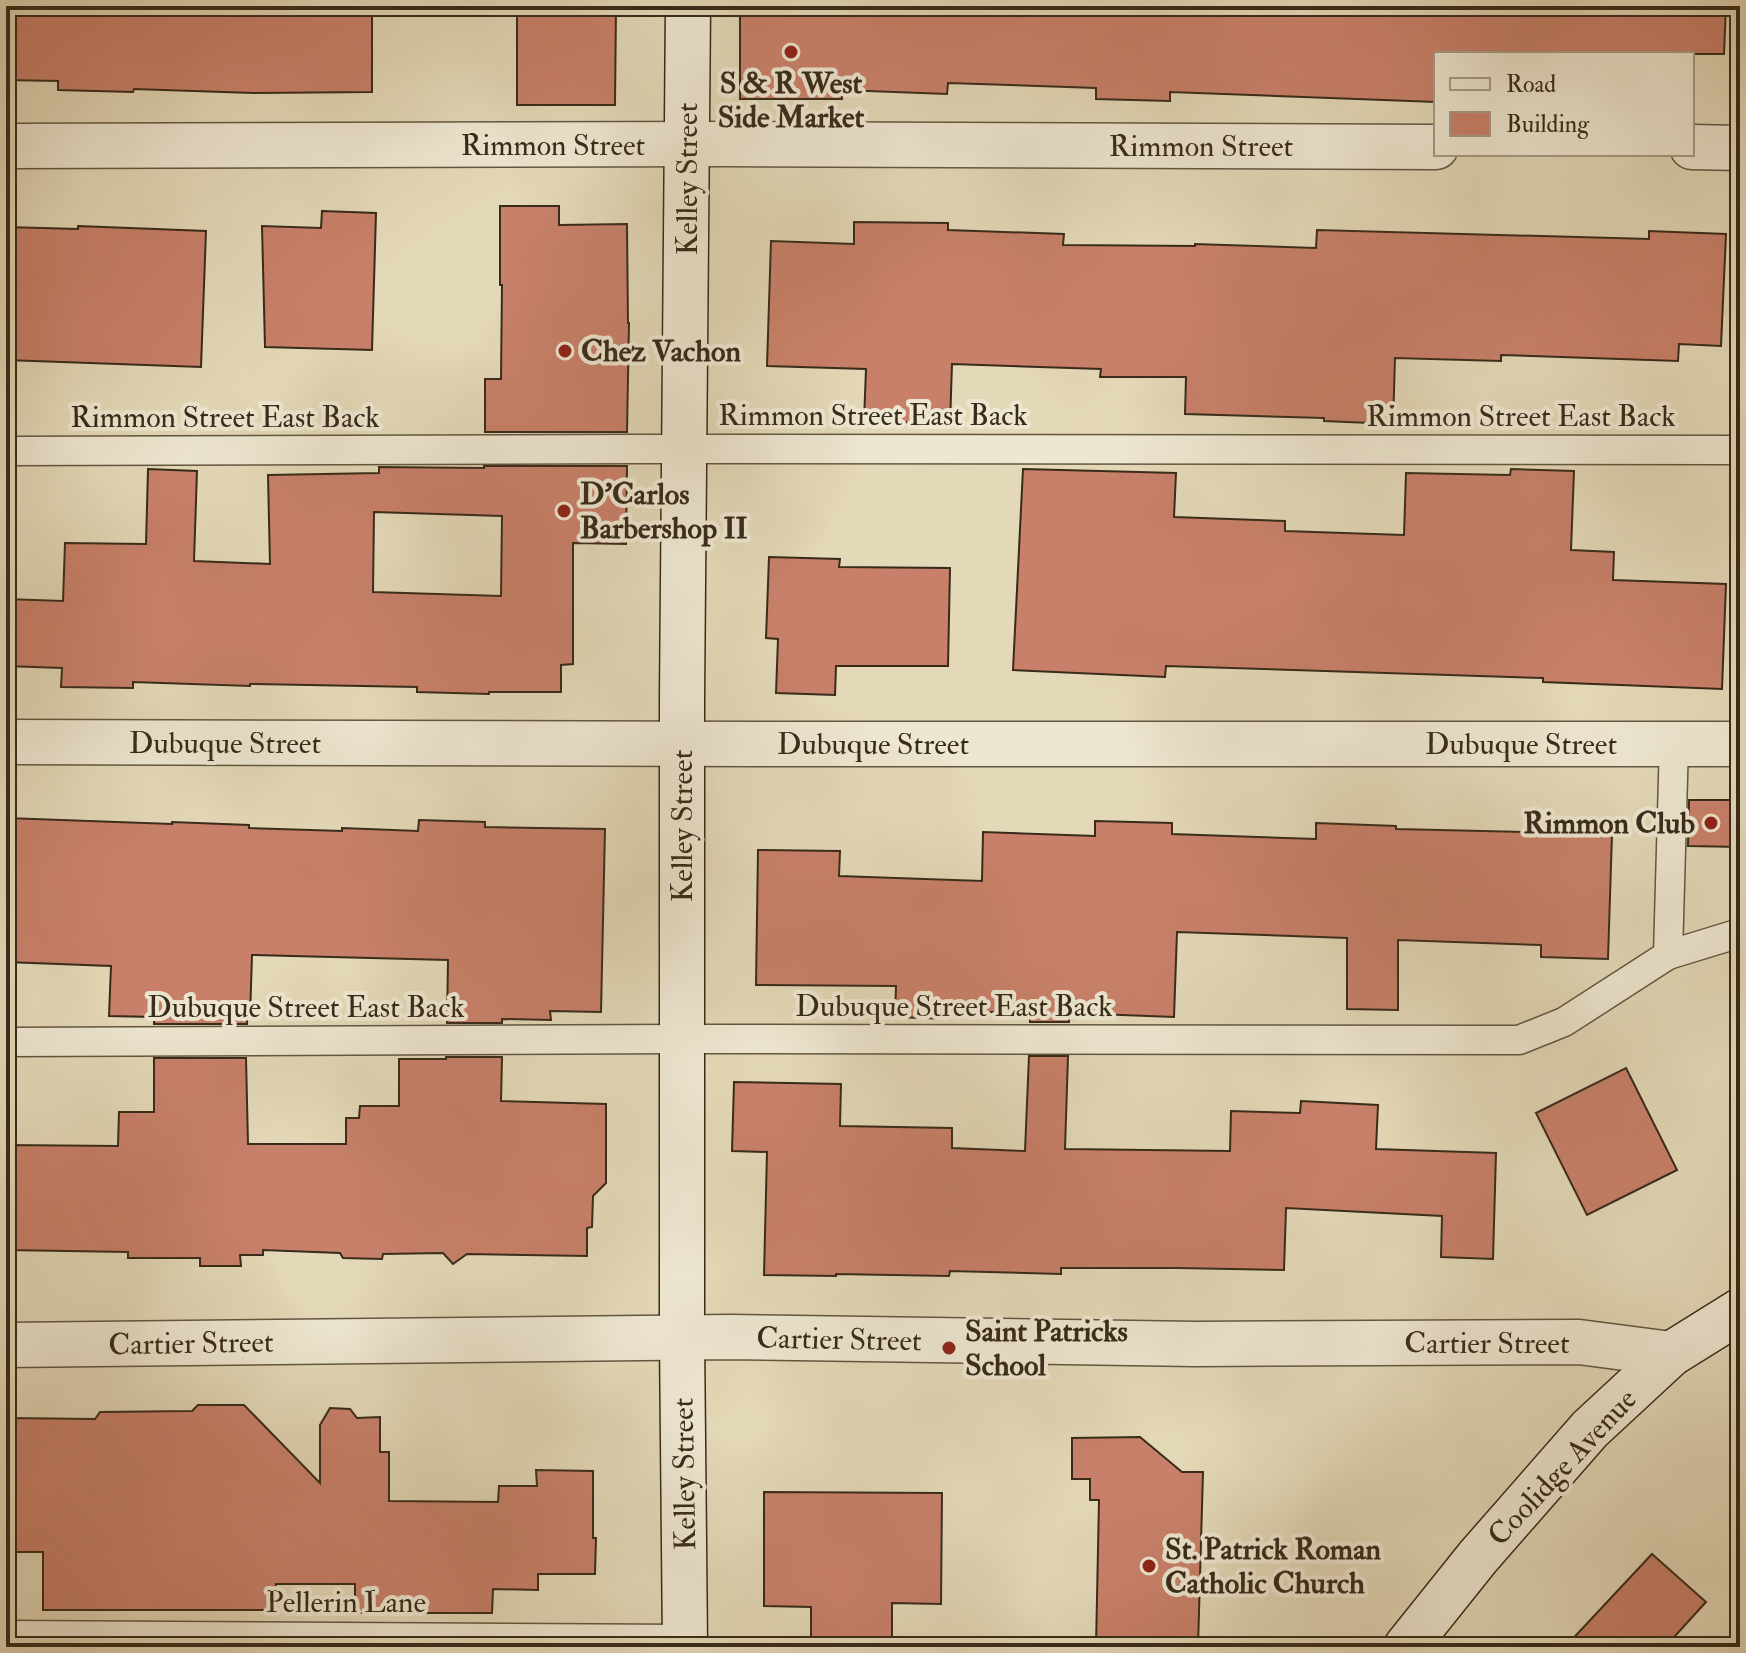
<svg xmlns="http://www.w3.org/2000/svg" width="1746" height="1653" viewBox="0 0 1746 1653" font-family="'IM FELL Double Pica',serif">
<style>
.building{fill:#c8806a;stroke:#382b1a;stroke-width:2;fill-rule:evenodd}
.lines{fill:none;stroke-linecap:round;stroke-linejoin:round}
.lane-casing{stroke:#635641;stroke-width:31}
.street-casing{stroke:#635641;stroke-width:47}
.secondary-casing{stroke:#382b1a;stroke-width:47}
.lane{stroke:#ede6d0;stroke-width:28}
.street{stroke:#ede6d0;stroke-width:44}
.secondary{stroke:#ede6d0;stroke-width:44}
.poi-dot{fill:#8f2418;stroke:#ede6d0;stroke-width:3}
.labels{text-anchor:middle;stroke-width:8;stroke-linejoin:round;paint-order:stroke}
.poi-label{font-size:30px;font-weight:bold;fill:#382b1a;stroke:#ede6d0;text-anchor:start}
.street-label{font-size:30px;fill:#382b1a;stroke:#ede6d0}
</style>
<rect width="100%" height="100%" fill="#e3d8b7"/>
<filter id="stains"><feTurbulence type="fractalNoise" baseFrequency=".0025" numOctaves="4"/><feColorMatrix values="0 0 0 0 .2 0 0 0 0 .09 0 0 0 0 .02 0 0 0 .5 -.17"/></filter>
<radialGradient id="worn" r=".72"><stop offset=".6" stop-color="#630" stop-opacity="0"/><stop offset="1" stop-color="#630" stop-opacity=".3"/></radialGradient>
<!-- building -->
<g class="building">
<path d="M6,6H372V92L253,93L134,89L133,92L58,90V81L6,80Z"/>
<path d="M517,6H616L615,105H517Z"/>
<path d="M740,6H1726L1724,54H1436V102L1170,92V101L1096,99V88L948,83L947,94L842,90V99H740Z"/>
<path d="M500,206H559V225L627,224L628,323H629L627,432H485V379H501L502,285H500Z"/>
<path d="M322,211L376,213L372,350L265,347L262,226L321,228Z"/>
<path d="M854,222L948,223V230L1064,234L1063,245L1195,246V244L1316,248L1317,230L1649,239V231L1726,234L1721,346L1679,344L1678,361L1501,355V361L1395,358L1393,424L1324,421V418L1185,414L1186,377H1100L1101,369L952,364L950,424L864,421L866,369L767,366L771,241L854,244Z"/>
<path d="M78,226L206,231L201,367L6,360V227L78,229Z"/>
<path d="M484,466H627L626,544L573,543V664L561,665V692H489V694L417,692V687L250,684V686L133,682V688L61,687L62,668L6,666V599L63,601L65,543L146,544L148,469L197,471L194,561L270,564L268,475L379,473V467L484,468ZM374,512L502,516L501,596L373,592Z"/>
<path d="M1023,469L1176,473L1174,517L1285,521V531L1404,535L1406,473L1510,475L1511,469L1574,471L1571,550L1614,552L1613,580L1726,584L1722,689L1543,682V678L1166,666L1165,677L1013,670Z"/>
<path d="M769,557L840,559L839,567L950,568L948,666H836L835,695L776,693L778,639L766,638Z"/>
<path d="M1689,800H1740V847L1688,846Z"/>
<path d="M6,818L172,824V822L249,825V828L342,831V828L418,831L419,820L485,822V827L605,829L601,1012L550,1011L551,1020L502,1019V1023H447L448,960L252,955L250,1018H247V1024H154V1017L109,1016L111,966L6,962Z"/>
<path d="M1095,821L1172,823V834L1316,839V823L1396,826V829L1612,834L1608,959L1541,957V945L1398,940V1010L1347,1009V938L1177,932L1174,1017L1069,1013V1022H1030V1013L951,1011L950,1019L895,1017L896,986L756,985L758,850L840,851L839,876L982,881L983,832L1095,836Z"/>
<path d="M1029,1056H1068L1065,1149L1230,1151L1231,1111L1300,1113L1301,1101L1378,1105L1376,1149L1496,1153L1493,1259L1441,1257L1442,1216L1286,1208L1284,1270L1177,1268H1061V1274L950,1271L949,1276L836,1274V1276L764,1275L767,1152L732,1151L734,1082L841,1084L840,1126L952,1128V1148L1025,1151Z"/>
<path d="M446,1057H502L501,1101L606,1104V1183L593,1196L592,1227L587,1228V1256L467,1254L453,1264L443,1253L383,1254L382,1259L343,1258L340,1253L263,1250V1255H240L241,1266H200V1258H128V1252L6,1250V1145L118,1146L119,1112H154V1058H246L248,1144H346V1118H359L360,1106H399V1059H446Z"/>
<path d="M1626,1068L1677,1170L1587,1215L1536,1113Z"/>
<path d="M198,1405H244L320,1483V1425L330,1408L350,1409L357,1418L380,1417V1452H389V1501L498,1502L499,1486H537L536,1470L593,1471V1538H596L595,1574H538V1590L493,1589L492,1613H355V1584H276L275,1610H43V1552H6V1418L95,1419L100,1412L192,1411Z"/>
<path d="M1140,1437L1182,1472H1203L1198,1647H1096L1099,1500H1090V1479H1072V1438Z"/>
<path d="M764,1492L942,1493L941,1604L892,1603V1640H811V1607L764,1606Z"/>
<path d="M1652,1554L1706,1602L1665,1647H1565Z"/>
</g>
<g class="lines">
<defs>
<g id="lane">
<path d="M6,451L633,449L1740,450"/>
<path d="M1668,955L1740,933"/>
<path d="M6,1042L682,1039L1519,1040L1564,1022L1668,955L1674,743"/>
<path d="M6,1635L685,1639"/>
</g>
<g id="street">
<path d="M6,146L730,144L1436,147"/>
<path d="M1692,147L1740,148"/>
<path d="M6,742L756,744H1740"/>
<path d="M6,1345L730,1337L1196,1344L1579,1342L1671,1354"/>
</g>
<g id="secondary">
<path d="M685,1647L682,1338V698L688,6"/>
<path d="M1406,1647L1478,1557L1590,1429L1671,1354L1740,1311"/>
</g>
</defs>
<!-- lane casing -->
<use href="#lane" class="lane-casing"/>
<!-- street casing -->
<use href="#street" class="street-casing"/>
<!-- secondary casing -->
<use href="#secondary" class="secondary-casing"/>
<!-- lane -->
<use href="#lane" class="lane"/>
<!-- street -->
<use href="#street" class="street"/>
<!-- secondary -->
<use href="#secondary" class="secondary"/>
</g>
<!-- markers -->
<g class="poi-dot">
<circle cx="791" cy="52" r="8"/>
<circle cx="565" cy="351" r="8"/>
<circle cx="564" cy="511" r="8"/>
<circle cx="1711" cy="823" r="8"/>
<circle cx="949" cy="1348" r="8"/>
<circle cx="1149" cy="1566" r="8"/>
</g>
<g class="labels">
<!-- poi labels -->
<g class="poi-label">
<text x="791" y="93" text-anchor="middle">S &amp; R West<tspan x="791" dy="34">Side Market</tspan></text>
<text x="581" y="361">Chez Vachon</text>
<text x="580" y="504">D'Carlos<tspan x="580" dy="34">Barbershop II</tspan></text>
<text x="1695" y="833" text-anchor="end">Rimmon Club</text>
<text x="965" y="1341">Saint Patricks<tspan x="965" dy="34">School</tspan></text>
<text x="1165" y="1559">St. Patrick Roman<tspan x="1165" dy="34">Catholic Church</tspan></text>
</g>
<!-- street labels -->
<g class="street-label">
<text x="553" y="155">Rimmon Street</text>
<text x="1201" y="156">Rimmon Street</text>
<text transform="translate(687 179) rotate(-90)" y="10">Kelley Street</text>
<text x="873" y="425">Rimmon Street East Back</text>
<text x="1521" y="426">Rimmon Street East Back</text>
<text x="225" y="427">Rimmon Street East Back</text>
<text x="225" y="753">Dubuque Street</text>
<text x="873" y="754">Dubuque Street</text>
<text x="1521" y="754">Dubuque Street</text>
<text transform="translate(682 826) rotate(-90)" y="10">Kelley Street</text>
<text x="954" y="1016">Dubuque Street East Back</text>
<text x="306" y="1017">Dubuque Street East Back</text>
<text transform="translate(839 1339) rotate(1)" y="10">Cartier Street</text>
<text transform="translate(191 1343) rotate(-1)" y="10">Cartier Street</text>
<text x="1487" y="1353">Cartier Street</text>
<text transform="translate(1562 1467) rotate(-47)" y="10">Coolidge Avenue</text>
<text transform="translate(684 1474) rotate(-91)" y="10">Kelley Street</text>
<text x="346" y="1612">Pellerin Lane</text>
</g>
</g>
<!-- margin -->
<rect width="1746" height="1653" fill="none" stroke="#e3d8b7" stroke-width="32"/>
<rect x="8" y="8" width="1730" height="1637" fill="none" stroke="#382b1a" stroke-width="4"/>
<rect x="16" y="16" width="1714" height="1621" fill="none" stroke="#382b1a" stroke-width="2"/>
<!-- legend -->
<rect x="1434" y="52" width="260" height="104" fill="#ede6d0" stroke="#a59b87" stroke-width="2"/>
<rect x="1450" y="78" width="40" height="12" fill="#ede6d0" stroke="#a59b87" stroke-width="2"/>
<text x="1506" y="92" font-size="24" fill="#382b1a">Road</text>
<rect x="1450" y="112" width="40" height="24" fill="#c8806a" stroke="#a59b87" stroke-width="2"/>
<text x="1506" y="132" font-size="24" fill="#382b1a">Building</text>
<rect width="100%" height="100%" filter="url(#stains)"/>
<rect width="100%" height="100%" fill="url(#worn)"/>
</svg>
